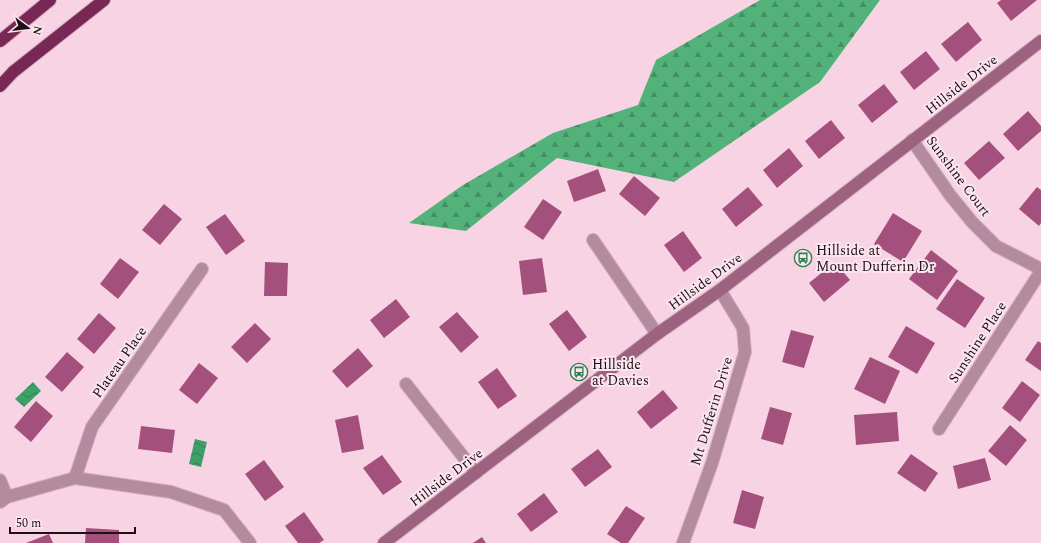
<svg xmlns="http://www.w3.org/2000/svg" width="1041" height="543" viewBox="0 0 1041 543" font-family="Spectral,serif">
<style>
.forest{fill:url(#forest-firs)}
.water{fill:url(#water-waves)}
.building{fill:#a4507d}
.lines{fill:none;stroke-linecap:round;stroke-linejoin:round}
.street-casing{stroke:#d0b0bf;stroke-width:14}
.secondary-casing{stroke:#d0b0bf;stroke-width:14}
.highway-casing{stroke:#d0b0bf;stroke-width:14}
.street{stroke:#b48b9e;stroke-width:12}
.secondary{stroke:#9c627f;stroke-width:12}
.highway{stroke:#792855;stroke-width:12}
.labels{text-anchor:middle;stroke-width:4;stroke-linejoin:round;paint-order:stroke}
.street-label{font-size:14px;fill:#1c1015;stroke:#fce5ef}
.poi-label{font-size:14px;fill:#1c1015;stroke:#fce5ef;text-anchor:start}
</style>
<defs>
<pattern id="forest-firs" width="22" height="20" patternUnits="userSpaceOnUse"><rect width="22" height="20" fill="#52b27a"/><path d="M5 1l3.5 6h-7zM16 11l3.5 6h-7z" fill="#438f63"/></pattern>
<pattern id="water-waves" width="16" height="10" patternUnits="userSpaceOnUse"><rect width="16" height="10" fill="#3ea069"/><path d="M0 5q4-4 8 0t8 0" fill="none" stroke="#338155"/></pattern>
</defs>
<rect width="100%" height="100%" fill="#f8d3e4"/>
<!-- forest -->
<path class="forest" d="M760,0H880L820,82L674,182L557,158L466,231L409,223L463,185L553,133L638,105L656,60Z"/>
<!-- water -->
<g class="water">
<path d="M33,382L41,391L24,407L15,399Z"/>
<path d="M195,439L207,442L201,467L189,464Z"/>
</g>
<!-- building -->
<g class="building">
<path d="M1001,0H1037L1011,21L997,3Z"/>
<path d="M968,22L982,40L956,62L941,44Z"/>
<path d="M926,51L940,69L914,90L900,72Z"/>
<path d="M884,84L898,102L872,123L858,105Z"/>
<path d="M1028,111L1041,126V131L1018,151L1003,134Z"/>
<path d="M831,120L845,138L819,159L805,141Z"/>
<path d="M989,141L1005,158L979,180L964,163Z"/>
<path d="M789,148L803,166L777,188L763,170Z"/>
<path d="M598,169L606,191L574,202L567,181Z"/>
<path d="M634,176L660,198L645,216L619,194Z"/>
<path d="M748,187L763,205L736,227L722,209Z"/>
<path d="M1037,187L1041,190V223L1039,226L1019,209Z"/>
<path d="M543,199L562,212L543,240L524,227Z"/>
<path d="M164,204L182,219L160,245L142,230Z"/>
<path d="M893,213L922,231L903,262L874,244Z"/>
<path d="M225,214L245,241L226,255L206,227Z"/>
<path d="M683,231L702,258L684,272L664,245Z"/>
<path d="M931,250L958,271L937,300L909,279Z"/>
<path d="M120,258L139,272L118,299L100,284Z"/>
<path d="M542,258L547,292L523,295L519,261Z"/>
<path d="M265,262L288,263L287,296H264Z"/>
<path d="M835,262L850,280L824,302L809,283Z"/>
<path d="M957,279L985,298L965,328L936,309Z"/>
<path d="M396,299L410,317L384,338L370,320Z"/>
<path d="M567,310L587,337L569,351L549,324Z"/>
<path d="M457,312L479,337L461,353L439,327Z"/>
<path d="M99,313L116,328L94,354L77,339Z"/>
<path d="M255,323L271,339L247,363L231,347Z"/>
<path d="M906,326L935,343L917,374L888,357Z"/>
<path d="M791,330L814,336L804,368L782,362Z"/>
<path d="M1038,341L1041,343V371L1025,360Z"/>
<path d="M358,348L373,366L347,388L332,371Z"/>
<path d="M67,352L84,367L62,392L45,377Z"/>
<path d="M870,357L900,371L885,404L854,389Z"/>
<path d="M199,363L218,378L197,404L179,390Z"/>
<path d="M497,368L517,396L498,409L478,382Z"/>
<path d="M1022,381L1040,395L1020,422L1002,408Z"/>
<path d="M663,390L678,408L651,429L637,412Z"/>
<path d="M36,401L53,416L31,442L14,427Z"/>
<path d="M770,407L792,413L783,445L761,439Z"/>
<path d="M897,412L899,441L856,445L854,415Z"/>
<path d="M358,415L364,449L342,453L335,420Z"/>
<path d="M1010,425L1027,440L1006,466L988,451Z"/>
<path d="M141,426L175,430L172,453L138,449Z"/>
<path d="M598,449L612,467L585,487L571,469Z"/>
<path d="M911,454L938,473L925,492L897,473Z"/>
<path d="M382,455L402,482L383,495L363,468Z"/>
<path d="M985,458L991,480L958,489L953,466Z"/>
<path d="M264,460L284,487L265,501L245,474Z"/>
<path d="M742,490L764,497L755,529L733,523Z"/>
<path d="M544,493L558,512L531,532L517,514Z"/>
<path d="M626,506L645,518L628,543H621L607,534Z"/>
<path d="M304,512L324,540L319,543H298L285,526Z"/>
<path d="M86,528L119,530V543H85Z"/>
<path d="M49,534L53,543H26Z"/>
<path d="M482,537L486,543H473Z"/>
</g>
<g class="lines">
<defs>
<g id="street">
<path d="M912,140L950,195L972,222L996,246L1041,269"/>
<path d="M593,240L657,334"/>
<path d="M406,384L476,473"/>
<path d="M939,429L1041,271"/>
<path d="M75,478L92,427L202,269"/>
<path d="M0,480L7,497"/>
<path d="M0,502L7,497L75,478L171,492L224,510L250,543"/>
<path d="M683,543L712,463L745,352L743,328L720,290"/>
</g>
<path id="secondary" d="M384,543L657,334L720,290L1041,41"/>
<g id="highway">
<path d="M0,41L50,0"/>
<path d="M0,86L13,72L104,0"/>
</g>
</defs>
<!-- street casing -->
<use href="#street" class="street-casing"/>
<!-- secondary casing -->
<use href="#secondary" class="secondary-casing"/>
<!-- highway casing -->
<use href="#highway" class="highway-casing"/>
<!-- street -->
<use href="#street" class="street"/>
<!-- secondary -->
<use href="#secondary" class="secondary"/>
<!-- highway -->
<use href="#highway" class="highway"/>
</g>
<!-- icons -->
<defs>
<symbol id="bus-ring" viewBox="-11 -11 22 22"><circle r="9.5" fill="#fce5ef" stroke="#2a7e50" stroke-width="1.5"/><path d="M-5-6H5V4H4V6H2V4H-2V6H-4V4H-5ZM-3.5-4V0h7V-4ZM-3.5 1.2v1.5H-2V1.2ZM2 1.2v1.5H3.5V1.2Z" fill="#2a7e50"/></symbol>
</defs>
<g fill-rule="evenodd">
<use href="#bus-ring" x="793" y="248" width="20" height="20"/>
<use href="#bus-ring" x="569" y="362" width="20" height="20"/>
</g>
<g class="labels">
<!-- street labels -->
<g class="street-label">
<text transform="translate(961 84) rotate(-38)" y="5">Hillside Drive</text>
<text transform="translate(959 176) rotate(53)" y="5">Sunshine Court</text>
<text transform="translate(705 281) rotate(-36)" y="5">Hillside Drive</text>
<text transform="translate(977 342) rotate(-57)" y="5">Sunshine Place</text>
<text transform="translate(119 362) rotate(-55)" y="5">Plateau Place</text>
<text transform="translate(711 411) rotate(-73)" y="5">Mt Dufferin Drive</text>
<text transform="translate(446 477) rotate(-37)" y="5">Hillside Drive</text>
</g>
<!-- poi labels -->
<g class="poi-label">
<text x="816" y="255">Hillside at<tspan x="816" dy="16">Mount Dufferin Dr</tspan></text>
<text x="592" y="369">Hillside<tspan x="592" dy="16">at Davies</tspan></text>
</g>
</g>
<!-- north arrow -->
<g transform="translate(28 28) rotate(105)" stroke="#fce5ef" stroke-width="3" paint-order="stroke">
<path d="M0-3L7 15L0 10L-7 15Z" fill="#1c1015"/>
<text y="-6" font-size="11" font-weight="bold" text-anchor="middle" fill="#1c1015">N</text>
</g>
<!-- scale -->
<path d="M10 527v6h125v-6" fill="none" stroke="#1c1015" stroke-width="2"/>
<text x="16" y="527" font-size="12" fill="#1c1015" stroke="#fce5ef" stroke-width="3" paint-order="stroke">50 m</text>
</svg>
